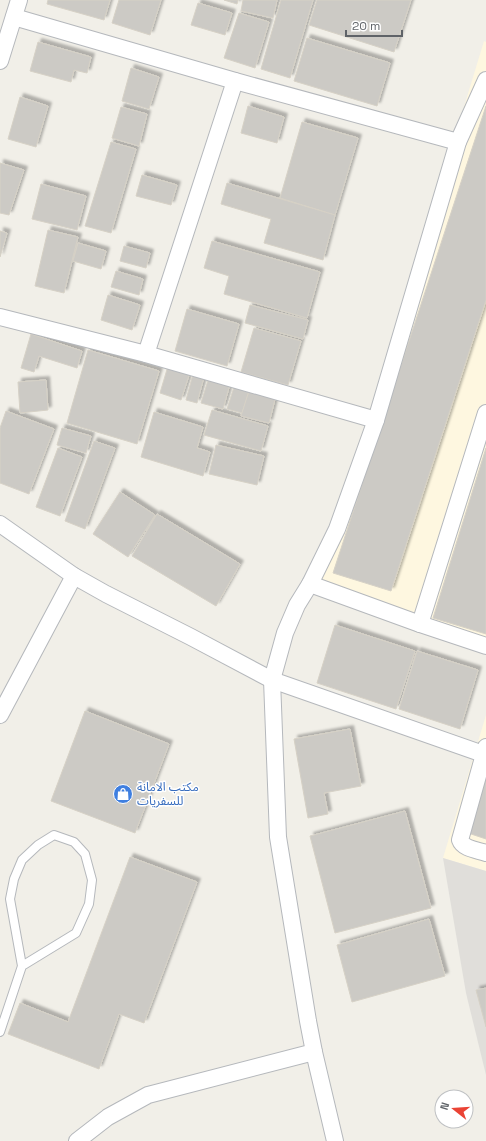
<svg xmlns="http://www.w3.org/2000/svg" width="486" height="1141" viewBox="0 0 486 1141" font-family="'Space Grotesk','Noto Sans Arabic',sans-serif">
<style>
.commercial{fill:#fef7e0}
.industrial{fill:#e0deda}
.building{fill:#cccac5;stroke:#d6d1c6;filter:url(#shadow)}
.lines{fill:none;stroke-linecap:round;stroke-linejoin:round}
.lane-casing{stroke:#b5b8bc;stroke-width:10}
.street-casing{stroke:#b5b8bc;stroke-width:18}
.lane{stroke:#fff;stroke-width:8}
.street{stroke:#fff;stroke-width:16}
.labels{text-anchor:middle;stroke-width:3;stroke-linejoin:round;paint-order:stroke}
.shop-label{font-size:12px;fill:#366cbe;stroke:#fff;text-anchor:start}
</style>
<defs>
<filter id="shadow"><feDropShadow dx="3.5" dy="-3.5" stdDeviation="1" flood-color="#0004"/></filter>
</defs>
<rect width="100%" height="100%" fill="#f1efe8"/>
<!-- commercial -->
<g class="commercial">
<path d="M484,41L486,42V643L320,580Z"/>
<path d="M486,715V871L443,858Z"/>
</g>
<!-- industrial -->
<path class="industrial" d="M443,858L486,871V1075L466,993Z"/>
<!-- building -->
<g class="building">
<path d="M48,0H110L104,20L47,4Z"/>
<path d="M119,0H161L150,35L112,23Z"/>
<path d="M224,0H238L237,4Z"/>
<path d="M243,0H277L273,18L241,11Z"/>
<path d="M281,0H313L290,78L261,69Z"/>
<path d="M317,0H411L394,52L309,25Z"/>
<path d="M198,3L232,13L225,35L191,25Z"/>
<path d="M239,13L269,22L255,68L224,58Z"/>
<path d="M307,38L390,63L377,106L294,81Z"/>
<path d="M38,42L91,57L87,73L74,70L71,82L30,71Z"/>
<path d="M131,68L159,77L149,109L122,101Z"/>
<path d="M20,97L48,106L36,147L8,139Z"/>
<path d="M248,106L284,117L277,143L241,133Z"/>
<path d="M486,106V300L391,591L333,573Z"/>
<path d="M121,107L147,114L139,146L112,138Z"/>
<path d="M302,122L358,138L335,215L280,198Z"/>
<path d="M111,142L136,149L111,233L85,226Z"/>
<path d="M0,163L24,170L9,215L0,213Z"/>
<path d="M142,175L177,185L171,205L136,196Z"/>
<path d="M227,183L335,215L323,260L264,243L271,219L221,204Z"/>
<path d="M41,184L86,196L77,230L32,219Z"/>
<path d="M48,230L78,237L64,293L35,286Z"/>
<path d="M0,231L7,233L0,257Z"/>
<path d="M212,241L320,272L307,318L224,294L229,276L204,268Z"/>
<path d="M78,243L106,251L101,269L73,261Z"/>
<path d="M124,246L150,253L146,268L120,261Z"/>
<path d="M116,271L143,279L139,295L111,287Z"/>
<path d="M108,295L140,305L132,330L101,320Z"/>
<path d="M250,305L308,320L303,339L245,323Z"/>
<path d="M187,309L239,324L227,366L175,351Z"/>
<path d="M254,328L301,341L288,385L241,372Z"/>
<path d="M31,334L82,351L77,368L39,356L34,372L21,368Z"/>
<path d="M88,350L159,371L137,444L67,423Z"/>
<path d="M168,366L190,372L181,400L160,393Z"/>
<path d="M193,374L204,377L197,403L186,400Z"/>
<path d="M209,377L230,384L223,409L201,403Z"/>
<path d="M46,380L48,410L20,413L18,382Z"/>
<path d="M234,387L249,391L242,413L227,409Z"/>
<path d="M249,391L275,399L269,423L241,416Z"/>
<path d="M212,410L268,426L261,451L204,435Z"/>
<path d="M6,411L54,429L29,494L0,483V428Z"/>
<path d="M154,412L203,427L197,448L210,452L203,476L141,457Z"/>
<path d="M62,428L91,436L86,453L57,445Z"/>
<path d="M94,441L115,448L85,529L65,521Z"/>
<path d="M216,445L264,456L257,485L209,474Z"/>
<path d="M58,448L82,457L60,516L36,507Z"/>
<path d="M486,448V634L433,618Z"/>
<path d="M120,492L155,515L128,557L93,534Z"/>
<path d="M157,514L240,564L216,606L132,556Z"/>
<path d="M335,625L415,651L396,709L317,683Z"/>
<path d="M417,651L478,670L460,729L399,709Z"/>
<path d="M85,711L169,744L135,833L51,801Z"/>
<path d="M350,729L361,786L324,793L328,814L308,818L294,739Z"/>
<path d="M485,777H486V839L468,833Z"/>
<path d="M405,811L431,908L335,933L310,836Z"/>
<path d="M130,857L197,882L144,1023L119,1014L99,1069L8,1034L20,1003L68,1022Z"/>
<path d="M429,919L445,976L352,1002L337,945Z"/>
<path d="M486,988V1027L476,990Z"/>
</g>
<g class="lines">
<defs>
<path id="lane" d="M0,1032L22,966L10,899L14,879L22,860L38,845L54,835L74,842L85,854L92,880L89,904L76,933L22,966"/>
<g id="street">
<path d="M14,17L235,81L458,142"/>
<path d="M0,61L19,0"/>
<path d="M0,317L146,354L376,420"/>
<path d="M146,354L235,81"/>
<path d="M0,524L74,576L106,594L191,637L272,680L486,755"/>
<path d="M310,584L420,624L486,646"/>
<path d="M420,624L486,413"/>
<path d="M0,715L74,576"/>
<path d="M486,747L460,840C463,849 478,850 486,853"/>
<path d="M77,1141L108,1117L148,1095L314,1052"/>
<path d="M335,1141L314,1052L308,1021L278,837L272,680L285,633L297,605L310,584L337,529L376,420L458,142L486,80"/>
</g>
</defs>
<!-- lane casing -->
<use href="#lane" class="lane-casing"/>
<!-- street casing -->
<use href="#street" class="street-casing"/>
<!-- lane -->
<use href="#lane" class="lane"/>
<!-- street -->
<use href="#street" class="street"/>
</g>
<!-- icons -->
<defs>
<symbol id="shop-disc" viewBox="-11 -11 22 22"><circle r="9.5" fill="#3f7fe0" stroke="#fff"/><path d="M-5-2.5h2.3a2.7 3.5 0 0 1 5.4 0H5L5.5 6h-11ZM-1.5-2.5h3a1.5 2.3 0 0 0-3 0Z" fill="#fff"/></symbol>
</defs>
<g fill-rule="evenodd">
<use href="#shop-disc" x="112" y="783" width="22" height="22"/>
</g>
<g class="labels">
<!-- shop labels -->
<g class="shop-label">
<text x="137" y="791">مكتب الامانة<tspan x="137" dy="14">للسفريات</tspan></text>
</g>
</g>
<!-- north arrow -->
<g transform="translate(454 1109) rotate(287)"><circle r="19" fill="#ffffff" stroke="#bfc1c3"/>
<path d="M0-3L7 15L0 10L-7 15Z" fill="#ea4335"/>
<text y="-6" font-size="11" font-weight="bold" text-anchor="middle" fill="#5f6368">N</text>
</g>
<!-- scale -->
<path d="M346 30v6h56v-6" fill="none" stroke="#5f6368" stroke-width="2"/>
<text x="352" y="30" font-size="12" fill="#5f6368" stroke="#ffffff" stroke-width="3" paint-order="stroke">20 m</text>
</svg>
